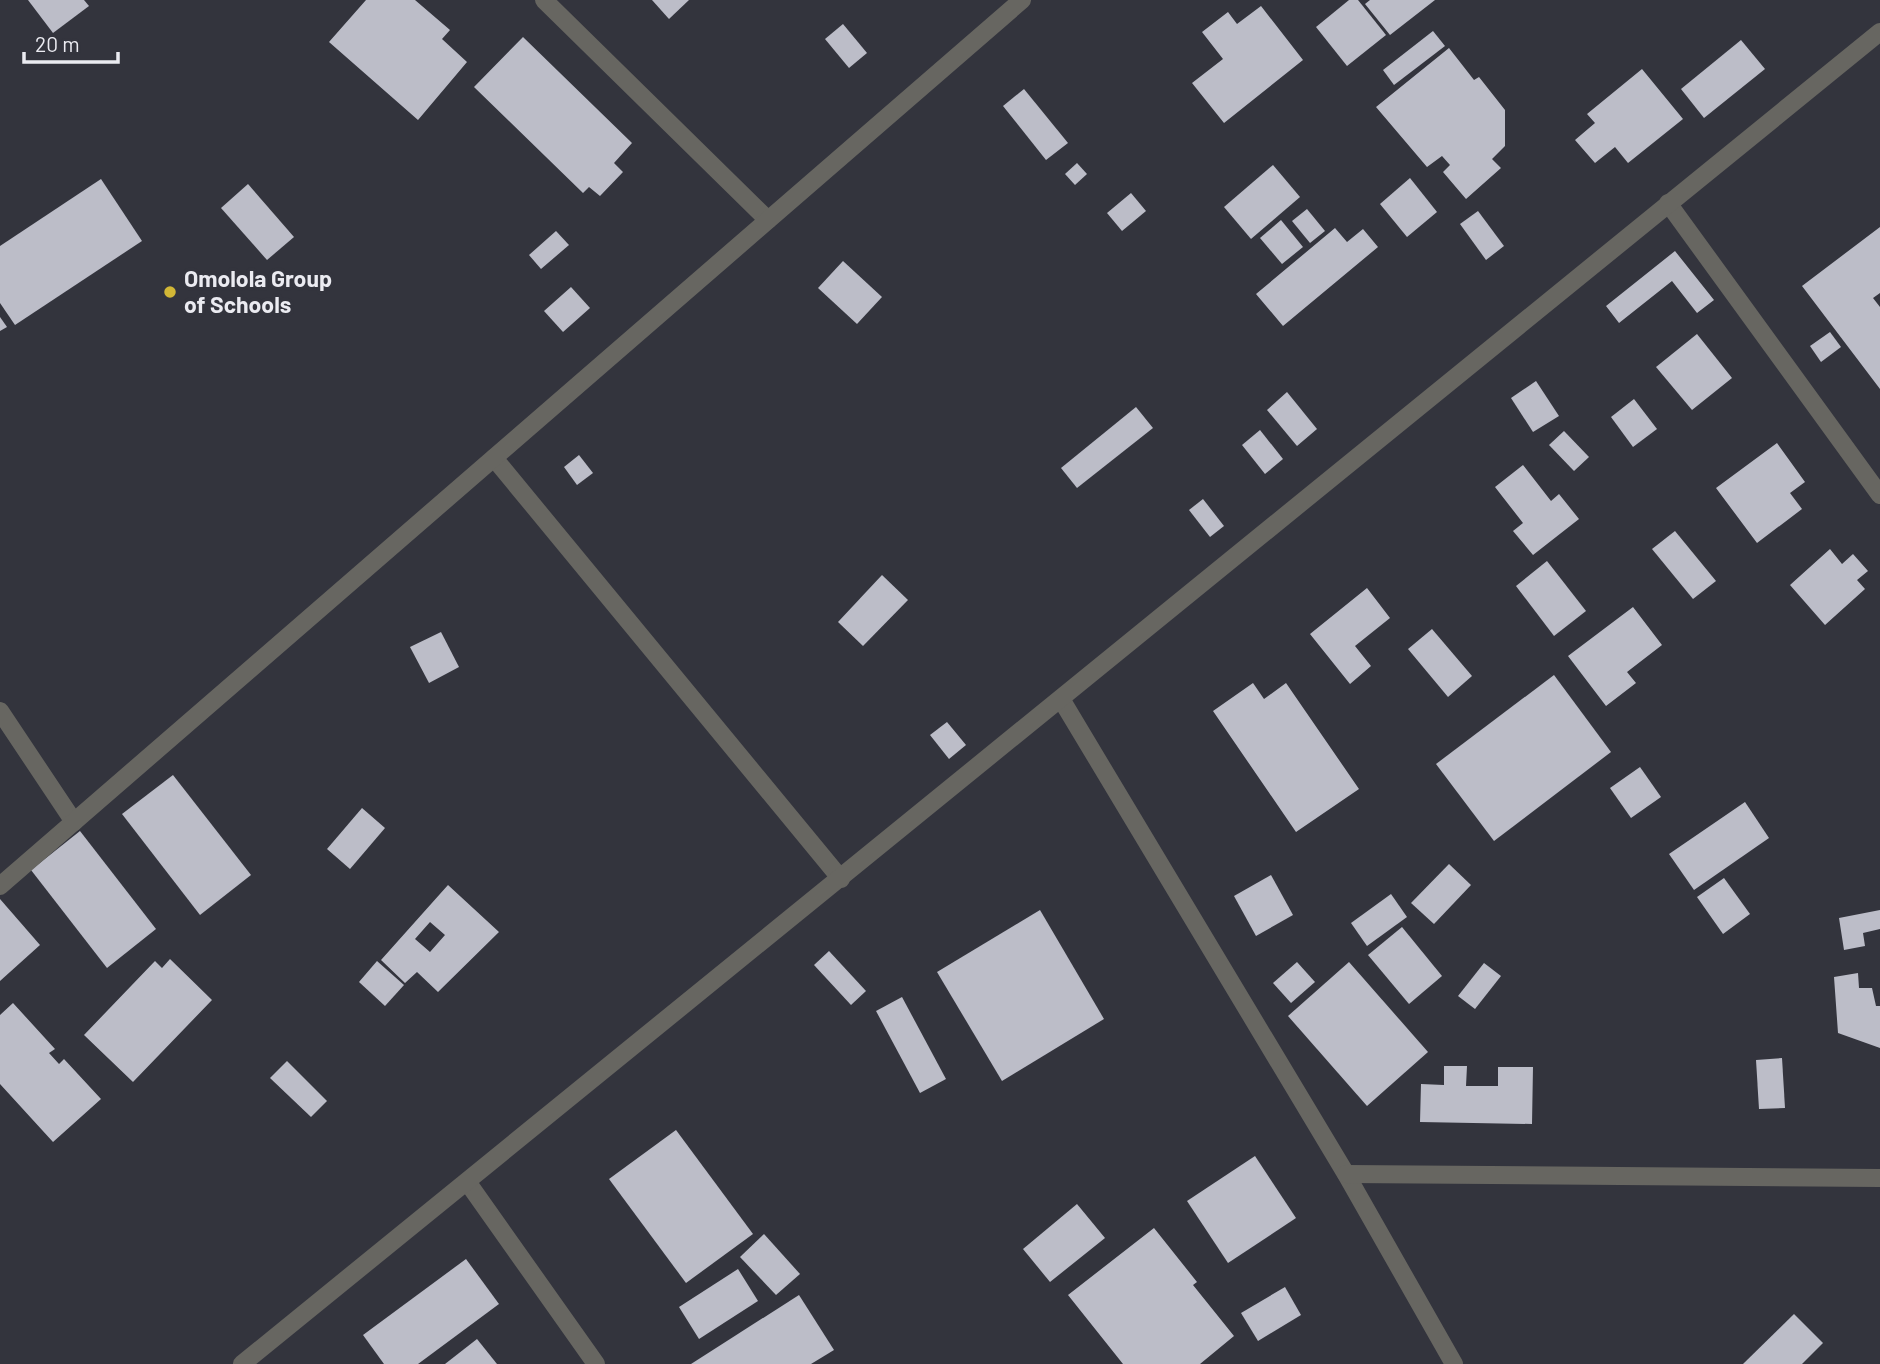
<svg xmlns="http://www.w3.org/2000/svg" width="1880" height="1364" viewBox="0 0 1880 1364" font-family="Barlow,sans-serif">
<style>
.building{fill:#bcbdc8;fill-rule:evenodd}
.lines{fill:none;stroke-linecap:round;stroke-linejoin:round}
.minor{stroke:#676661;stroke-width:18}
.poi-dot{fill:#d2b736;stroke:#33343d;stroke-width:2.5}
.labels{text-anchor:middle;stroke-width:7;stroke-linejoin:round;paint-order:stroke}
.poi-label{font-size:23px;font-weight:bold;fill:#ebebf1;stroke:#33343d;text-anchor:start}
</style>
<rect width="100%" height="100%" fill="#33343d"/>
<!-- building -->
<g class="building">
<path d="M28,0H84L89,6L53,33Z"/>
<path d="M366,0H415L450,30L442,39L467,62L418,120L329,42Z"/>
<path d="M652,0H689L669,19Z"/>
<path d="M1349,0H1358L1386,35L1347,66L1316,27Z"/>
<path d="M1370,0H1435L1390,35L1365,4Z"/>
<path d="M1261,6L1303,60L1224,123L1192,83L1223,59L1202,32L1228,12L1237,24Z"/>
<path d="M843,24L867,53L849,68L825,39Z"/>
<path d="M1433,31L1445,46L1394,85L1383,70Z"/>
<path d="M523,37L632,143L614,163L623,172L600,196L589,187L583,193L474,87Z"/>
<path d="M1741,40L1765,69L1704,118L1681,89Z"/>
<path d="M1449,48L1474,80L1479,77L1505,110V146L1492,159L1501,168L1466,199L1443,172L1450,165L1442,156L1427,167L1376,107Z"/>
<path d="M1642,69L1683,119L1628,163L1615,147L1595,163L1575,140L1595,123L1587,114Z"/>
<path d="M1024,89L1068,143L1046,160L1003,106Z"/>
<path d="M1077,163L1087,174L1075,185L1065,174Z"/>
<path d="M1273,165L1300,197L1251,239L1224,207Z"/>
<path d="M1410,178L1437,212L1407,237L1380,204Z"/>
<path d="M101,179L142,241L15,325L0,303V246Z"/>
<path d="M248,184L294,237L267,260L221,208Z"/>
<path d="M1131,193L1146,211L1122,231L1107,213Z"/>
<path d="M1307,209L1325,231L1310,243L1292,221Z"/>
<path d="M1478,211L1504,246L1486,260L1460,224Z"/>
<path d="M1281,220L1303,247L1282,264L1260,238Z"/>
<path d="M1880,227V293L1873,298L1880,307V389L1802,286Z"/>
<path d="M1335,228L1347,242L1363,229L1378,247L1283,326L1256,294Z"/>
<path d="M556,231L569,245L541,269L529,255Z"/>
<path d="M1675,251L1714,300L1697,313L1672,281L1619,323L1606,306Z"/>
<path d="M843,261L882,297L857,324L818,288Z"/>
<path d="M571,287L590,308L563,332L544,311Z"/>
<path d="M0,317L7,327L0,331Z"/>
<path d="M1830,332L1841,347L1821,362L1810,346Z"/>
<path d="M1697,334L1732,378L1692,410L1656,367Z"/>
<path d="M1536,381L1559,416L1533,432L1511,398Z"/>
<path d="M1287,392L1317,429L1297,446L1267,410Z"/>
<path d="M1634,399L1657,429L1633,447L1611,417Z"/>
<path d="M1136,407L1153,428L1077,488L1061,468Z"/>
<path d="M1260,430L1283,459L1265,474L1242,445Z"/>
<path d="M1564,431L1589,457L1574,471L1549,445Z"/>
<path d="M1777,443L1805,482L1790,493L1802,509L1757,543L1716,488Z"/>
<path d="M579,455L593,473L577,485L564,467Z"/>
<path d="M1523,465L1551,501L1559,494L1579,519L1533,555L1513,531L1523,523L1495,487Z"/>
<path d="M1203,499L1224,526L1210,537L1189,510Z"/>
<path d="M1675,531L1716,581L1693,599L1652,549Z"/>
<path d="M1830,549L1842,564L1853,554L1868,571L1857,580L1865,589L1825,625L1790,585Z"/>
<path d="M1547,561L1586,611L1554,636L1516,586Z"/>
<path d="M882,575L908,600L863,646L838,622Z"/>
<path d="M1367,588L1390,618L1355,646L1371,666L1350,684L1310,634Z"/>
<path d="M1633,607L1662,645L1627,672L1636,683L1606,706L1568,656Z"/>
<path d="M1432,629L1472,676L1448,697L1408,649Z"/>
<path d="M441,632L459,667L429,683L410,647Z"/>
<path d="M1554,675L1611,752L1494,841L1436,764Z"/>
<path d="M1253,683L1264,699L1286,683L1359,789L1296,832L1213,711Z"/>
<path d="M947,722L966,745L949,759L930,735Z"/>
<path d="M1640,767L1661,797L1631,818L1610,788Z"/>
<path d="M173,775L251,875L200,915L122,814Z"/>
<path d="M1745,802L1769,838L1694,890L1669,854Z"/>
<path d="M362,808L385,828L350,869L327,849Z"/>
<path d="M80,831L156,929L107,968L31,870Z"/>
<path d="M1449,864L1471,885L1434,924L1411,903Z"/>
<path d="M1271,875L1293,915L1256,936L1234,896Z"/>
<path d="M1724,878L1750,914L1723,934L1697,897Z"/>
<path d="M448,885L499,932L438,992L417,972L405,983L381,960ZM430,922L445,935L430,952L415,939Z"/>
<path d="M1391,894L1407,917L1367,946L1351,923Z"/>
<path d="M0,899L40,945L0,981Z"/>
<path d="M1040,910L1104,1019L1002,1081L937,972Z"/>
<path d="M1880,910V929L1863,933L1865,946L1844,950L1839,918Z"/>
<path d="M1402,927L1442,976L1409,1004L1368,955Z"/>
<path d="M829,951L866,991L851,1005L814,965Z"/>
<path d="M170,959L212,1000L133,1082L84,1035L155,961L162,968Z"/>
<path d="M377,961L404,985L385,1006L359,982Z"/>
<path d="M1297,962L1315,982L1291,1003L1273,983Z"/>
<path d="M1349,962L1428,1052L1367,1106L1288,1016Z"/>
<path d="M1484,963L1501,976L1475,1009L1458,996Z"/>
<path d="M1858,973L1859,988H1872L1876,1006H1880V1048L1838,1033L1834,977Z"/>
<path d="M902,997L946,1079L920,1093L876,1011Z"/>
<path d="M13,1003L55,1049L49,1053L59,1064L64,1059L101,1099L53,1142L0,1084V1015Z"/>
<path d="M1782,1058L1785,1108L1759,1109L1756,1060Z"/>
<path d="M287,1061L327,1101L311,1117L270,1078Z"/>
<path d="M1444,1066H1467L1466,1086H1498V1067H1533L1532,1124L1420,1122L1421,1084L1444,1085Z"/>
<path d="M676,1130L753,1234L686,1283L609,1179Z"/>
<path d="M1255,1156L1296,1218L1228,1263L1187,1201Z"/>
<path d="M1077,1204L1105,1238L1050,1282L1023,1249Z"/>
<path d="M1154,1228L1197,1282L1193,1285L1234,1336L1200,1364H1123L1068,1295Z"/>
<path d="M764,1234L800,1274L776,1295L740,1257Z"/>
<path d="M466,1259L499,1304L418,1364H384L363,1335Z"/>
<path d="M738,1269L758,1301L699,1339L679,1307Z"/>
<path d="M1285,1287L1301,1315L1258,1341L1241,1313Z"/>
<path d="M799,1295L834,1350L811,1364H691Z"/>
<path d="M1794,1314L1823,1343L1802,1364H1743Z"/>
<path d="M477,1339L497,1364H445Z"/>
</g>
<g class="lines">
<!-- minor -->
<g class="minor">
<path d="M544,0L768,220"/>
<path d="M1668,203L1880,495"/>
<path d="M494,458L841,879"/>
<path d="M1061,699L1346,1174L1454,1364"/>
<path d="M0,711L74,822"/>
<path d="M0,886L1022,0"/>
<path d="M1346,1174L1880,1178"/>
<path d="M468,1183L596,1364"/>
<path d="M242,1364L1880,32"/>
</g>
</g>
<!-- markers -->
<circle class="poi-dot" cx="170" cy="292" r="7"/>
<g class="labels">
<!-- poi labels -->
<g class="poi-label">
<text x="184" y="287">Omolola Group<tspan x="184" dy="26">of Schools</tspan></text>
</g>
</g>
<!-- scale -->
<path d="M24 52v10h94v-10" fill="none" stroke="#ebebf1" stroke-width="3.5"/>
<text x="35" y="52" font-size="21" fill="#ebebf1" stroke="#33343d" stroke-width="5" paint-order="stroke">20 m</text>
</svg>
